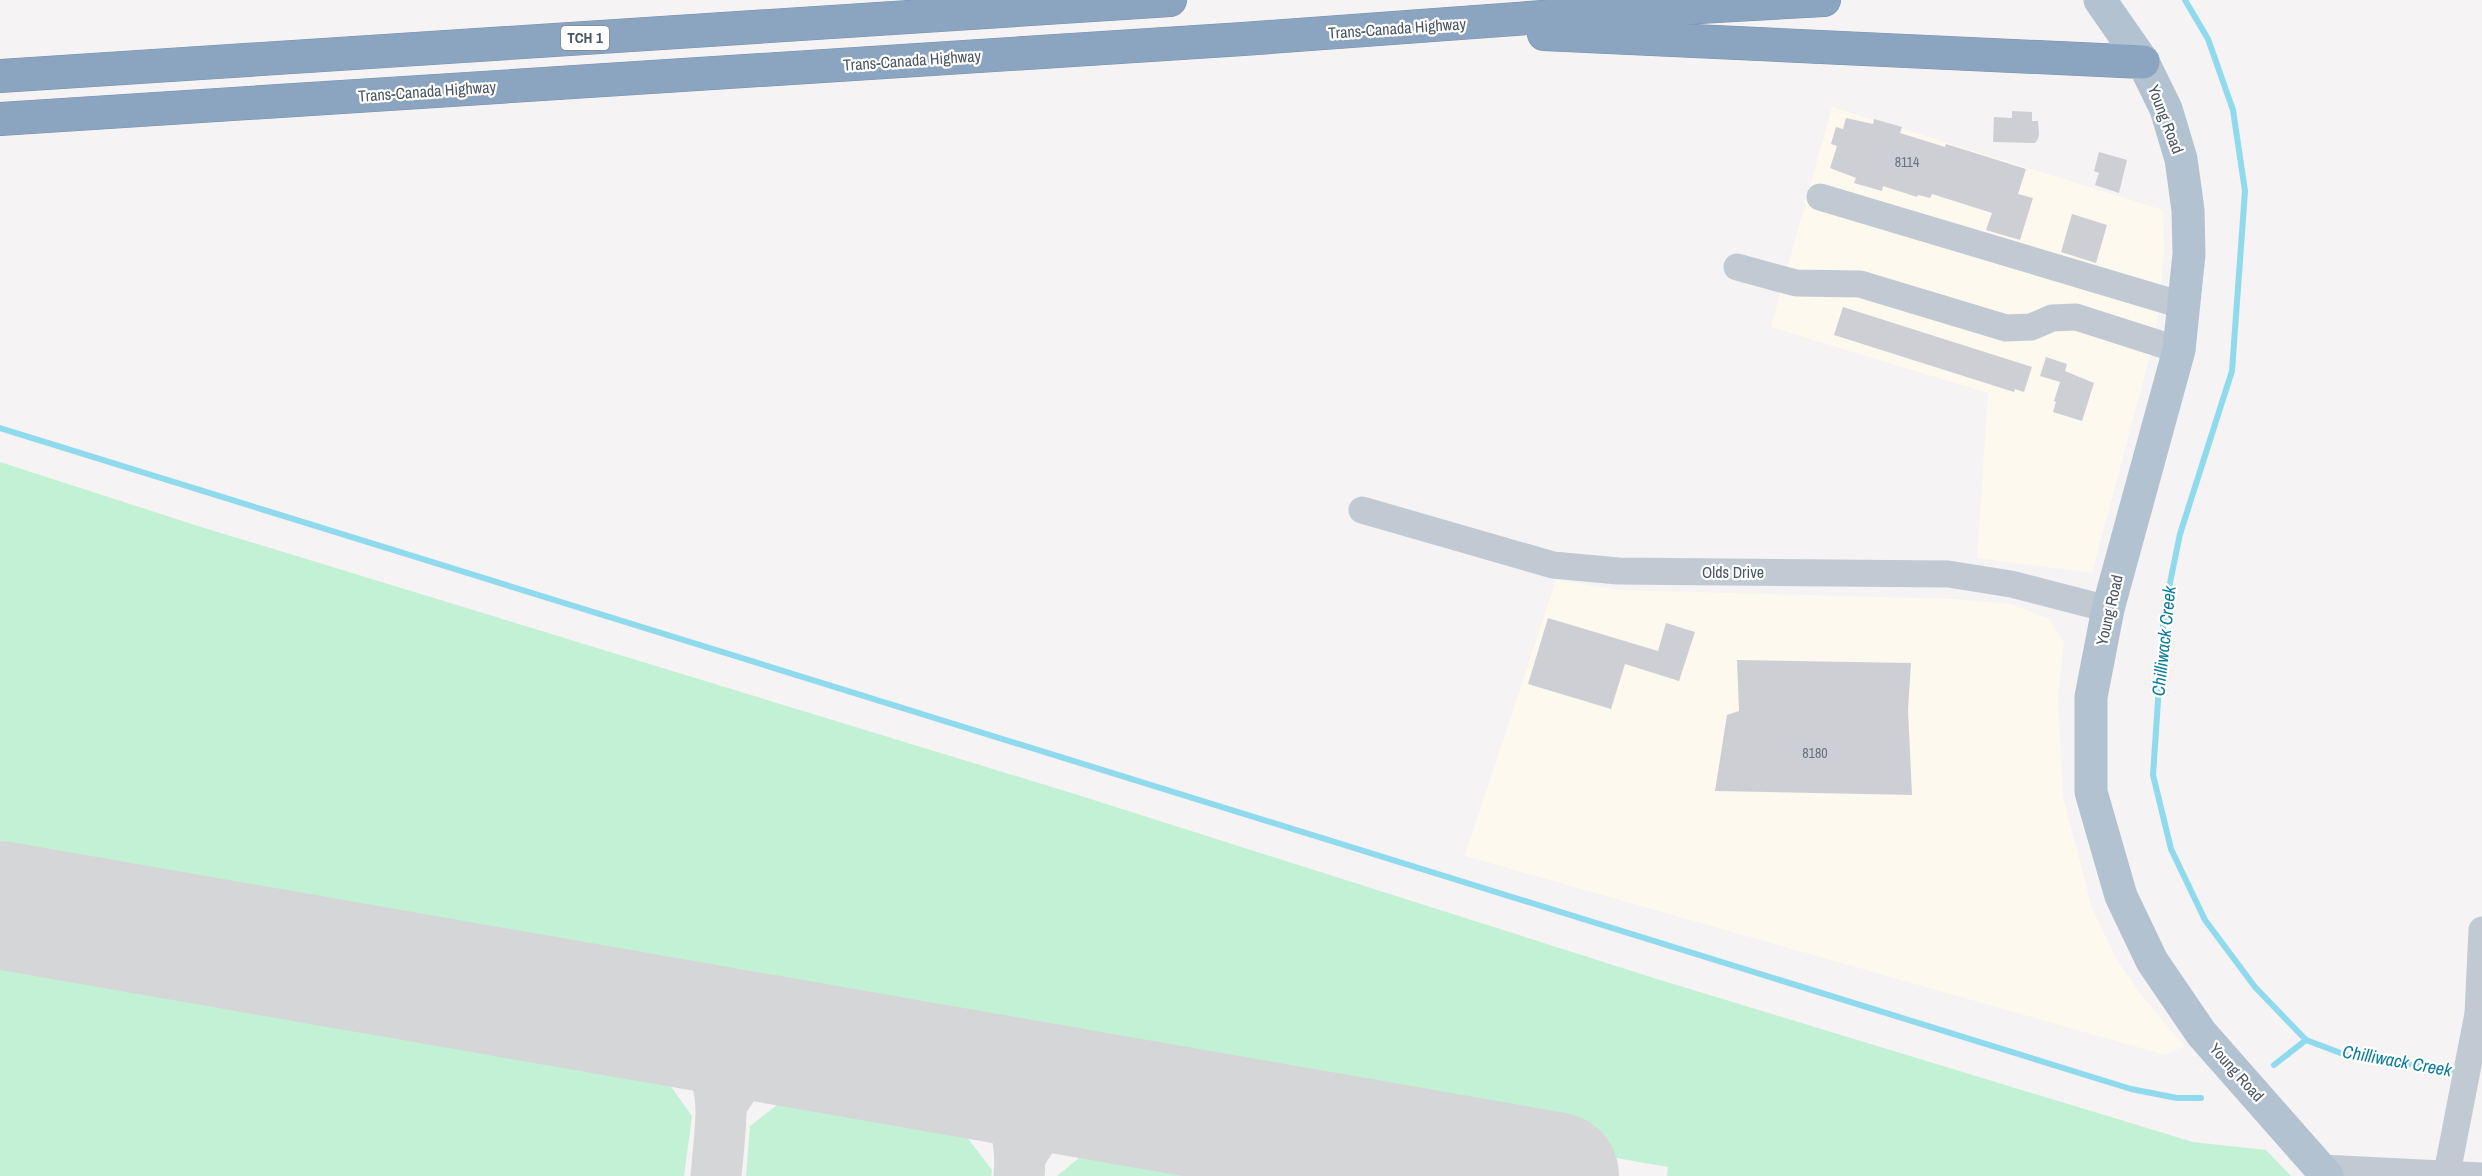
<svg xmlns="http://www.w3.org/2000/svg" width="2482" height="1176" viewBox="0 0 2482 1176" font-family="'Archivo Narrow',sans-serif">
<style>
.commercial{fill:#fdf9ef}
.green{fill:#c3f1d5}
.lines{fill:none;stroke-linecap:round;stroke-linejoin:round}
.stream{stroke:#90daee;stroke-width:6}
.taxiway{stroke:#d5d6d8;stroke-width:51}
.runway{stroke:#d5d6d8;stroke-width:128}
.building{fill:#cdcfd5}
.highway-casing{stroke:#7690ad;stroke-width:34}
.minor{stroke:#c1cad2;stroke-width:27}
.major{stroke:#b3c2d1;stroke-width:33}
.highway{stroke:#8ba5c1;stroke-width:33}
.labels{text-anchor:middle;stroke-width:4.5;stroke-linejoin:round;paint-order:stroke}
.number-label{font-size:14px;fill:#6b747e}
.shield{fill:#fff;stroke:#808990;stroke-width:1.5}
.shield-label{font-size:15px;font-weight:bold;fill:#4a5661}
.street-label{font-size:16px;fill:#4a5661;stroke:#fff}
.water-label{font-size:18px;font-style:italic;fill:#0c7c9b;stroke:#fff}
</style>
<rect width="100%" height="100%" fill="#f5f3f3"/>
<!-- commercial -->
<g class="commercial">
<path d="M1832,107L2163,210L2164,252L2160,301L2152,348L2092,573L1977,558L1988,393L1771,327Z"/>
<path d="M1556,580L1620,590L1955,599L2011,604L2049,619L2064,642L2058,698L2063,797L2092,908L2116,958L2139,992L2184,1046L2165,1055L1465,856Z"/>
</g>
<!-- green -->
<g class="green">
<path d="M0,462L198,526L1078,795L1657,979L2193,1142L2266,1150L2291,1176H1667L1668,1167L0,877Z"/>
<path d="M0,937L644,1049L692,1116L684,1176H0Z"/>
<path d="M807,1082L943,1106L992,1170L991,1176H746L750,1126Z"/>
<path d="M1107,1135L1346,1176H1057Z"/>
</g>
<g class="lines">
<!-- stream -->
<g class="stream">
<path d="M2185,0L2208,39L2233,110L2245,191L2232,371L2180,534L2164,612L2153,775L2171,849L2205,920L2255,987L2306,1040L2346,1055L2461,1071"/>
<path d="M0,428L2131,1089L2177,1098H2201"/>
<path d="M2274,1065L2306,1040"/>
</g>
<!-- taxiway -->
<g class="taxiway">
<path d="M657,1019C734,1065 723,1096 716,1176"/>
<path d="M962,1072C972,1079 985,1085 994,1093C1016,1115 1022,1146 1019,1176"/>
<path d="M722,1104C746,1060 768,1055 815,1047"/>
<path d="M1021,1155C1033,1134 1049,1113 1071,1101C1077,1098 1087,1097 1095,1096"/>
<path d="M1547,1175L1549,1176"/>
</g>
<!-- runway -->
<path class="runway" d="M0,905L1555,1176"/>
</g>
<!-- building -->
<g class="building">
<path d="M2012,111L2032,112V121H2038L2039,134L2038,139L2035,143L1993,142L1994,117L2012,118Z"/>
<path d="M1846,118L1873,124L1874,119L1902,127L1900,133L1945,147L1946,144L2026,169L2018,194L2033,198L2020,240L1986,230L1992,213L1932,194L1930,198L1918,195L1917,197L1883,186L1882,191L1854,183L1856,178L1830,168L1837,146L1831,144L1836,127L1843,129Z"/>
<path d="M2099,152L2127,160L2119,193L2095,185L2099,173L2094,171Z"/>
<path d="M2072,214L2107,225L2096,263L2061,252Z"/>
<path d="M1843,307L2032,367L2024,392L2015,389L2014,392L1834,335Z"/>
<path d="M2046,357L2067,364L2065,371L2094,383L2082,421L2053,412L2056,402L2054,401L2060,382L2040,376Z"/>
<path d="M1548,618L1658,651L1666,623L1695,632L1679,681L1625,664L1611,709L1528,684Z"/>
<path d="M1737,660L1911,663L1908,710L1912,795L1715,791L1727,715L1739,711Z"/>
</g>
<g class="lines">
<defs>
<g id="highway">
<path d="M1544,34L2143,62"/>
<path d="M0,76L1170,0"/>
<path d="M0,119L1243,39L1610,12L1824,0"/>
</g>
</defs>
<!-- highway casing -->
<use href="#highway" class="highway-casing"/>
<!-- minor -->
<g class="minor">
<path d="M1820,197L2185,306"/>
<path d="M1737,267L1796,283L1860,284L2006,328L2031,327L2052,318L2076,317L2179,350"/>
<path d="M1362,510L1553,565L1618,571L1948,574L2011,584L2108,609"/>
<path d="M2478,1014L2482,930"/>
<path d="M2322,1168L2482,1176"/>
<path d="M2447,1173L2478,1014L2482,1010"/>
</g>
<!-- major -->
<path class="major" d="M2100,0L2143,62L2166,109L2181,159L2188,210L2189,254L2179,350L2108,609L2091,697V792L2121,896L2152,961L2201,1033L2327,1176"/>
<!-- highway -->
<use href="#highway" class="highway"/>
</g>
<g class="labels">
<!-- number labels -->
<g class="number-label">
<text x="1907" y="167">8114</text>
<text x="1815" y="758">8180</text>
</g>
<!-- shield labels -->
<rect class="shield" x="561" y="26" width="48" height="24" rx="4.5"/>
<g class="shield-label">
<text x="585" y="43">TCH 1</text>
</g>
<!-- street labels -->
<g class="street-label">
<text transform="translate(1397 28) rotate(-4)" y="6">Trans-Canada Highway</text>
<text transform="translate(912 60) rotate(-4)" y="6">Trans-Canada Highway</text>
<text transform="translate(427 91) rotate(-4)" y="6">Trans-Canada Highway</text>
<text transform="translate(2166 119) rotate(69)" y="6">Young Road</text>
<text x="1733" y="578">Olds Drive</text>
<text transform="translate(2109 610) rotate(-77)" y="6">Young Road</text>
<text transform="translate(2237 1072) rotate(48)" y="6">Young Road</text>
</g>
<!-- water labels -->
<g class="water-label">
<text transform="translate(2164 641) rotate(-84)" y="6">Chilliwack Creek</text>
<text transform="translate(2397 1061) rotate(10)" y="6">Chilliwack Creek</text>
</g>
</g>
</svg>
